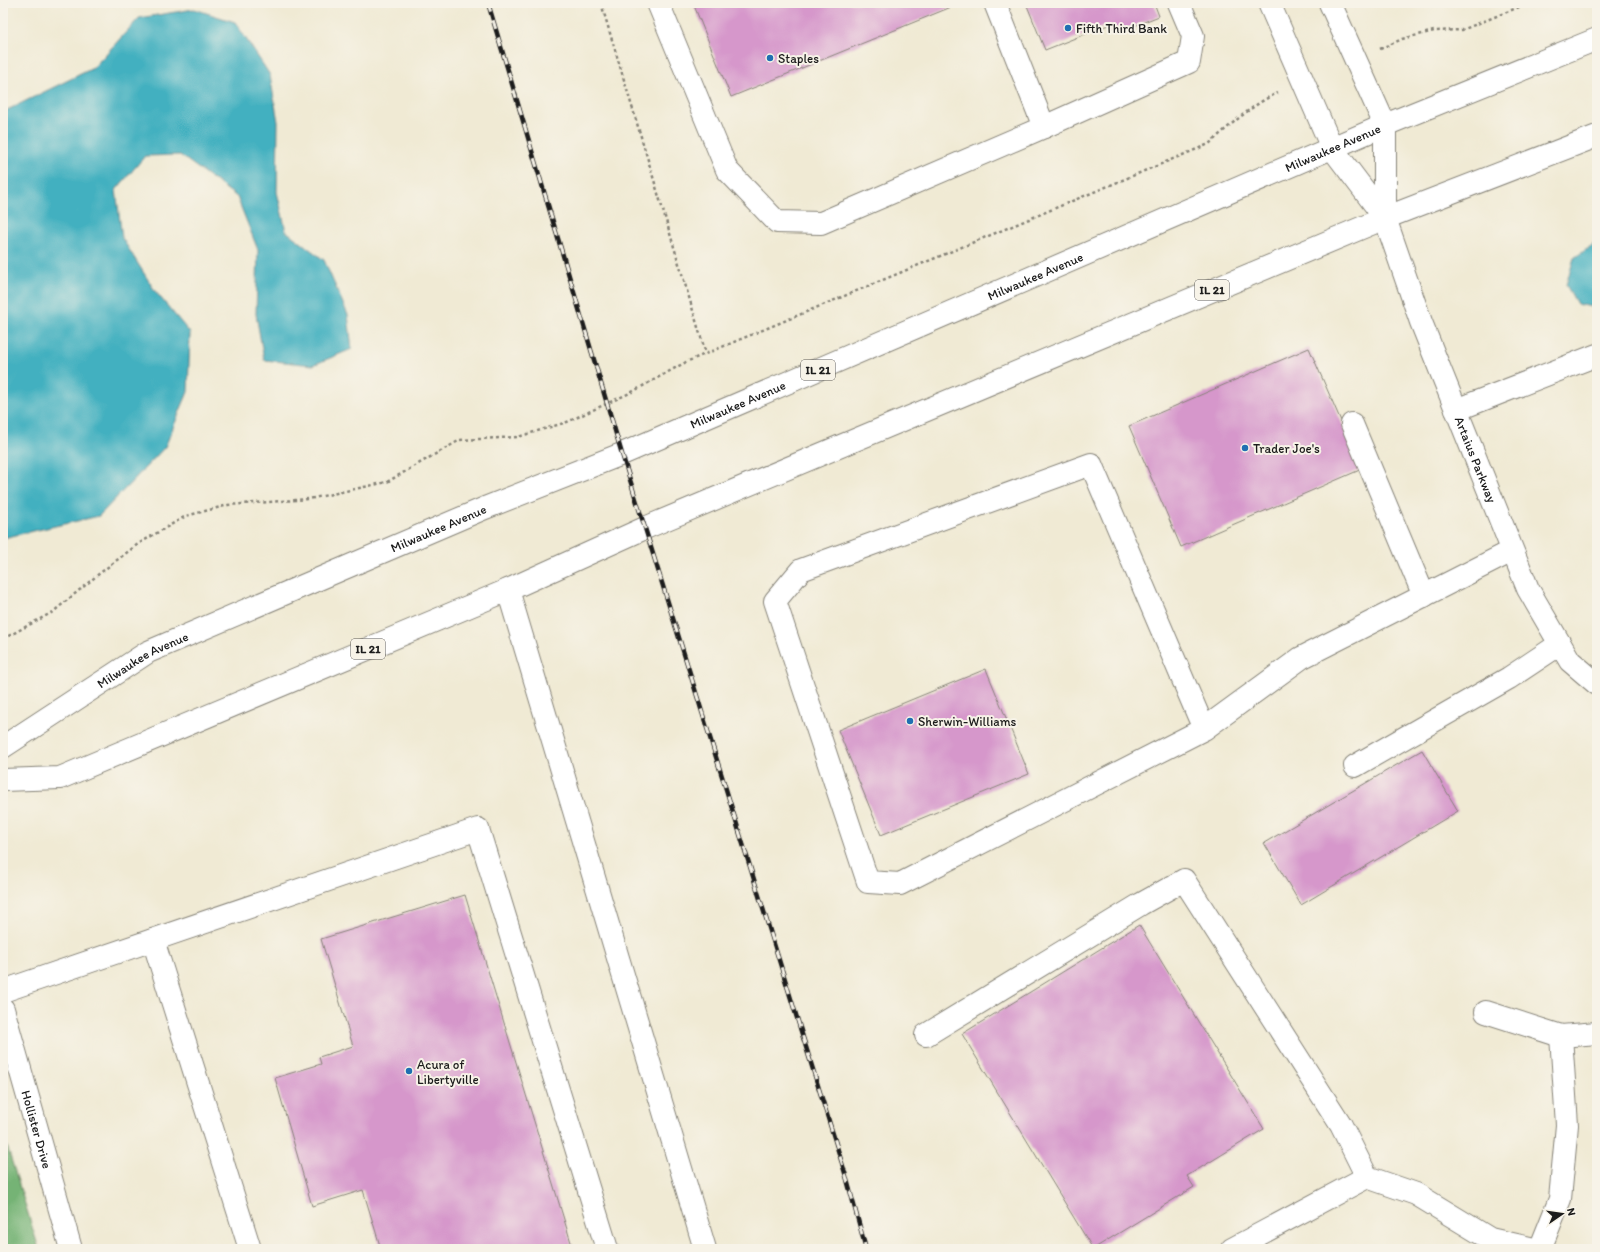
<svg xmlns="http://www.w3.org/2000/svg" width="1600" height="1252" viewBox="0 0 1600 1252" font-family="Itim,sans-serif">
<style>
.forest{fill:#74b374;stroke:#486848}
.water{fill:#43b0c0;stroke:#30666e}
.building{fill:#d697cb}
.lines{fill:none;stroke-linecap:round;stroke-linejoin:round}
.minor-casing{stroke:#868378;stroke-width:24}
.major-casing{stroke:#868378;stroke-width:24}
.path{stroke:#868378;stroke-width:2.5;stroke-dasharray:3 3;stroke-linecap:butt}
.minor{stroke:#fff;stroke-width:22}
.major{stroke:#fff;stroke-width:22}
.rail-casing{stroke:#1c1c1c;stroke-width:4.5}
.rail{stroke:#f7f3e8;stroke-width:3;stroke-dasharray:9;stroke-linecap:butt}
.poi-dot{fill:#1f6fb2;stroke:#f7f3e8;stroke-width:1.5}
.labels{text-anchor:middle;stroke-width:4;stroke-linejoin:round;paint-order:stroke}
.shield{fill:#f7f3e8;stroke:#5e5c59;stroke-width:1}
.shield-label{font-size:12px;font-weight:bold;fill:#1c1c1c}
.poi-label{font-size:13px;fill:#1c1c1c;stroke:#f7f3e8;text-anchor:start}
.street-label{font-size:13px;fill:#1c1c1c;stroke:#f7f3e8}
</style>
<rect width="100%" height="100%" fill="#f7f3e8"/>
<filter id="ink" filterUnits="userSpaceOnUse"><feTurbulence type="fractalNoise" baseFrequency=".025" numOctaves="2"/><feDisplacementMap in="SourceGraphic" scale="8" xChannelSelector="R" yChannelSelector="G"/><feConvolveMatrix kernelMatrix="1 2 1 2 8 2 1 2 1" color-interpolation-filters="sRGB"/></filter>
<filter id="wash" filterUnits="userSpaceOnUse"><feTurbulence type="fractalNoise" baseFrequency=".012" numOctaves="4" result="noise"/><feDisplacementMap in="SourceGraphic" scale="16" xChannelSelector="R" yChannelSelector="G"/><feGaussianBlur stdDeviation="0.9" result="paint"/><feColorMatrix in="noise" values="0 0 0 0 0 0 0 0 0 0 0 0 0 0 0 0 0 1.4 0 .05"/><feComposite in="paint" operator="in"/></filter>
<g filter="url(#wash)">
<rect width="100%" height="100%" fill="#f0ead4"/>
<!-- forest -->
<path class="forest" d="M3,1133L39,1249H3Z"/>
<!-- water -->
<g class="water">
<path d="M194,9L235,22L270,75L278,122L277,192L286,231L324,260L348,315L352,349L313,365L264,360L256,314L258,250L237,197L180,155L145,156L116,190L122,238L155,291L190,333L188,392L165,447L99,516L3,538V112L93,68L139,18Z"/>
<path d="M1597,242V308L1577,304L1566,285L1574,258Z"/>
</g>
<g id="blocks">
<!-- building -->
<g class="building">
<path d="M693,3H961L731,97Z"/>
<path d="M1026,3H1154L1159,16L1119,32L1108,25L1045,50Z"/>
<path d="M1309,348L1362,469L1181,547L1129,426Z"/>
<path d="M986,669L1029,774L881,835L838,730Z"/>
<path d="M1422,750L1458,811L1301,905L1264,843Z"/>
<path d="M465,895L573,1249H381L363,1190L312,1206L275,1078L321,1064L319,1057L353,1046L321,939Z"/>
<path d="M1139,925L1264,1129L1187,1176L1194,1187L1093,1249L962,1034Z"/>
</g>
</g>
</g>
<g filter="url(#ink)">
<use href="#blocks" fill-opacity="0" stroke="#868378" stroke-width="1"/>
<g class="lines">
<defs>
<g id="minor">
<path d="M658,3L727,170L777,222L821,223L1044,127L995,3"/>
<path id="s1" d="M1269,3L1332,148L1385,218L1421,322L1528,589L1570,661L1597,684"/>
<path d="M1330,3L1385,125V218"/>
<path d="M1044,127L1189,62L1193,36L1179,3"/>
<path d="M1456,410L1597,355"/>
<path d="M1352,424L1424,596"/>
<path d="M508,590L705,1249"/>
<path d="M1204,729L1091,464L801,570L775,601L868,882L900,884L1204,729L1301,658L1512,551"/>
<path d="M1355,766L1509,678L1560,644"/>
<path d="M153,940L250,1249"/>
<path d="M3,991L478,829L607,1249"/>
<path id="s2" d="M3,1009L71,1249"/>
<path d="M1486,1012L1561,1036L1597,1033"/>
<path d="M926,1035L1141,904L1184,880L1341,1125L1367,1177L1416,1194L1490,1239L1534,1249"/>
<path d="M1232,1249L1367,1177"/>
<path d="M1540,1249L1560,1199L1567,1125L1561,1036"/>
</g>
<g id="major">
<path id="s3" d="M3,747L148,652L485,508L622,454L1385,125L1597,39"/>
<path d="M3,780L60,778L508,590L645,528L1385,218L1597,136"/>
</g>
</defs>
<!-- minor casing -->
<use href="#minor" class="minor-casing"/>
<!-- major casing -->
<use href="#major" class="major-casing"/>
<!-- path -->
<g class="path">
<path d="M601,3L706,354"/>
<path d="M1380,49L1402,39L1434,31L1462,30L1529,3"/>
<path d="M3,639L53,612L100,573L138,544L186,516L228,505L309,499L387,482L460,440L518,437L567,422L632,392L686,362L1209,144C1228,127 1255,102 1278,93"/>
</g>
<!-- minor -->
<use href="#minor" class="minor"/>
<!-- major -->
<use href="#major" class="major"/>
<defs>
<path id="rail" d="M488,3L622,454L846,1176L866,1249"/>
</defs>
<!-- rail casing -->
<use href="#rail" class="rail-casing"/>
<!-- rail -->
<use href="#rail" class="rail"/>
</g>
</g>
<!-- markers -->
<g class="poi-dot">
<circle cx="1068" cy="28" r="4"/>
<circle cx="770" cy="58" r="4"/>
<circle cx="1245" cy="448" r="4"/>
<circle cx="910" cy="721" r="4"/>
<circle cx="409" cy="1071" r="4"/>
</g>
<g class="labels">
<!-- shield labels -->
<g class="shield">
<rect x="1195" y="280" width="34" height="20" rx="3"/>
<rect x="801" y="360" width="34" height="20" rx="3"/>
<rect x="351" y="639" width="34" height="20" rx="3"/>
</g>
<g class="shield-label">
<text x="1212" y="294">IL 21</text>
<text x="818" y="374">IL 21</text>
<text x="368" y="653">IL 21</text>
</g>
<!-- poi labels -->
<g class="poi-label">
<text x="1076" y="33">Fifth Third Bank</text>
<text x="778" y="63">Staples</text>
<text x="1253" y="453">Trader Joe's</text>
<text x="918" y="726">Sherwin-Williams</text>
<text x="417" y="1069">Acura of<tspan x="417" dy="15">Libertyville</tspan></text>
</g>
<!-- street labels -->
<g class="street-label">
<text dy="5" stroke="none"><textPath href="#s3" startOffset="1461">Milwaukee Avenue</textPath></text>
<text dy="5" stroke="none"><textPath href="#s3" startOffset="1137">Milwaukee Avenue</textPath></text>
<text dy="5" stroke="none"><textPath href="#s3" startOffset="813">Milwaukee Avenue</textPath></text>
<text dy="5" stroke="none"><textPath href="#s1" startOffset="504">Artaius Parkway</textPath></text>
<text dy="5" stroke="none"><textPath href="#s3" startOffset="489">Milwaukee Avenue</textPath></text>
<text dy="5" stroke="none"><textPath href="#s3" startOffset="165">Milwaukee Avenue</textPath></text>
<text dy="5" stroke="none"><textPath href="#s2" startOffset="125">Hollister Drive</textPath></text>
</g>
</g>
<!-- margin -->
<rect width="1600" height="1252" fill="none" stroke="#f7f3e8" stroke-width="16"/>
<!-- north arrow -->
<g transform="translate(1562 1214) rotate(77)" stroke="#f7f3e8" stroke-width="3" paint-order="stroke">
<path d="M0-3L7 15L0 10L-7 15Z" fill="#1c1c1c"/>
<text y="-6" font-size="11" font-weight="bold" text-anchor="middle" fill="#1c1c1c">N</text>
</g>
</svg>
